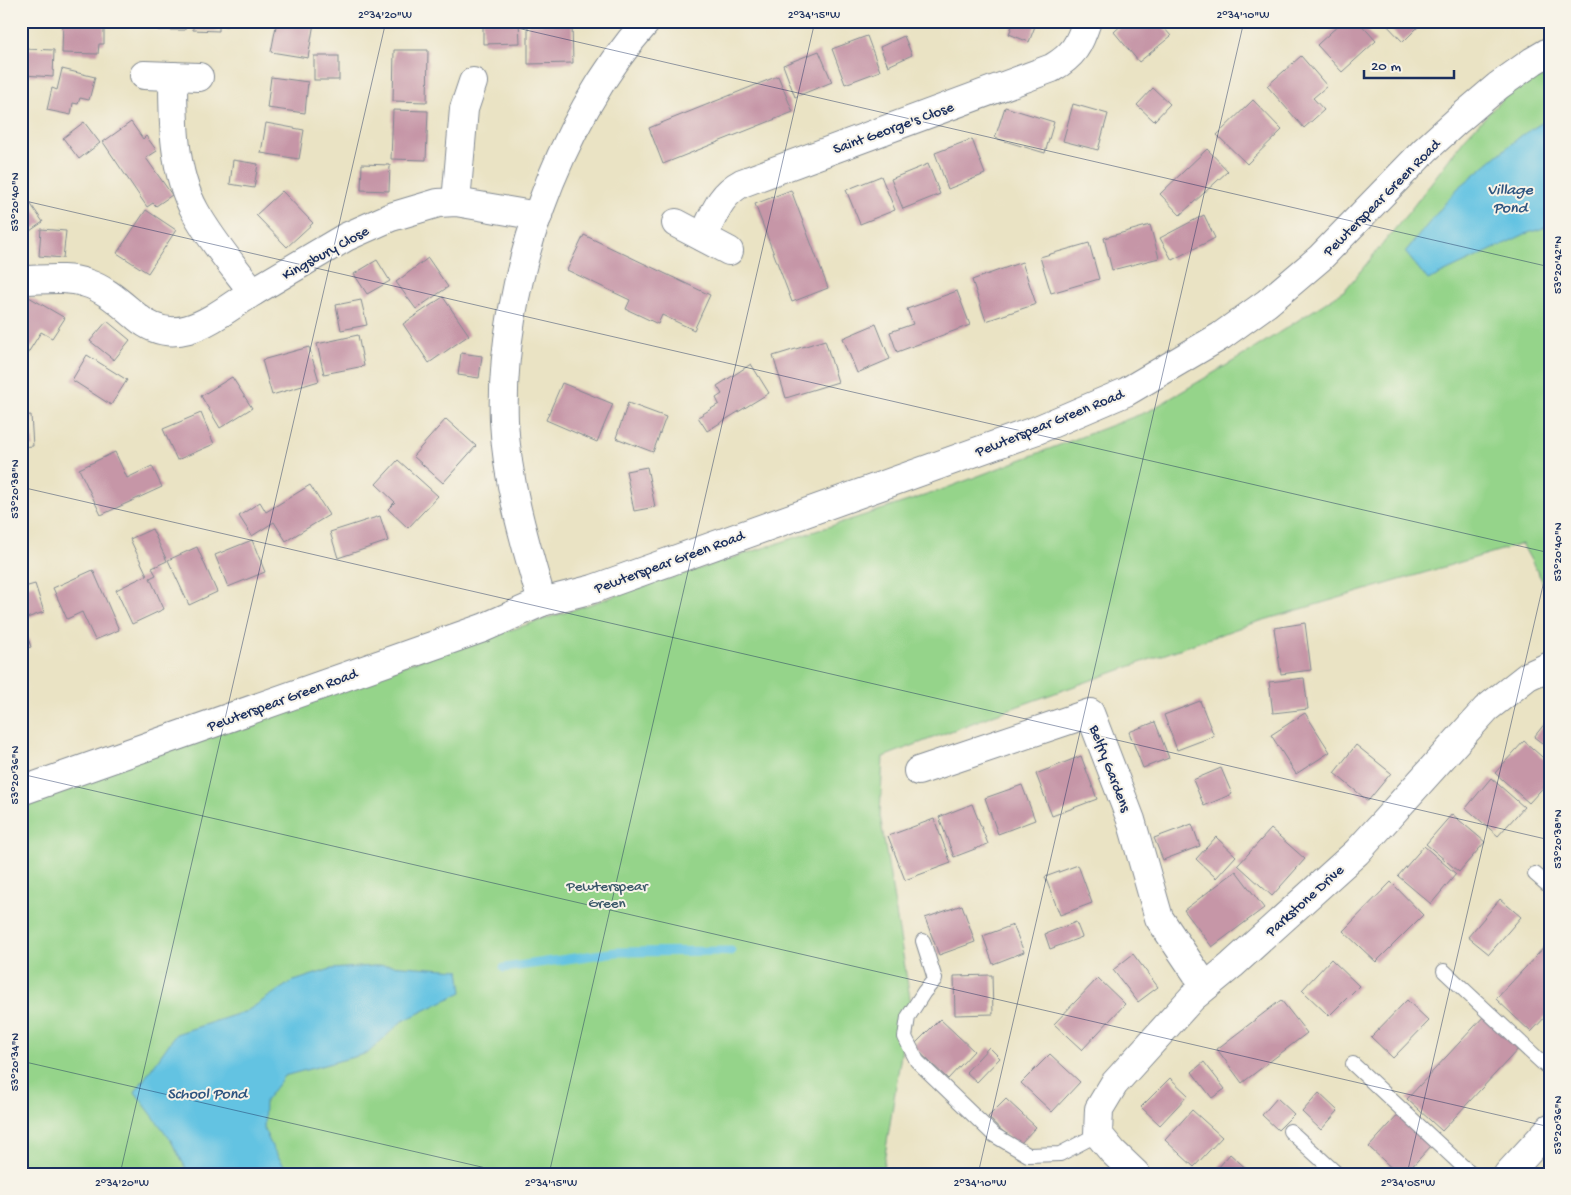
<svg xmlns="http://www.w3.org/2000/svg" width="1571" height="1195" viewBox="0 0 1571 1195" font-family="'Gochi Hand',sans-serif">
<style>
.green{fill:#95d48a;stroke:#588274}
.water{fill:#63c3e2;stroke:#3f79a0}
.lines{fill:none;stroke-linecap:round;stroke-linejoin:round}
.stream{stroke:#63c3e2;stroke-width:9}
.building{fill:#c696a7}
.lane-casing{stroke:#828991;stroke-width:16}
.street-casing{stroke:#828991;stroke-width:30}
.lane{stroke:#fff;stroke-width:14}
.street{stroke:#fff;stroke-width:28}
.ticks{fill:none;stroke:#1b2f5e;stroke-width:1;stroke-opacity:0.45}
.labels{text-anchor:middle;stroke-width:4;stroke-linejoin:round;paint-order:stroke}
.street-label{font-size:15px;fill:#1b2f5e;stroke:#f7f3e8}
.park-label{font-size:15px;fill:#3a5869;stroke:#f7f3e8}
.water-label{font-size:16px;font-style:italic;fill:#2d547f;stroke:#f7f3e8}
.neatline{fill:none;stroke:#1b2f5e;stroke-width:2}
.ticks-label{font-size:12px;text-anchor:middle;fill:#1b2f5e}
</style>
<rect width="100%" height="100%" fill="#f7f3e8"/>
<filter id="ink" filterUnits="userSpaceOnUse"><feTurbulence type="fractalNoise" baseFrequency=".02" numOctaves="2"/><feDisplacementMap in="SourceGraphic" scale="10" xChannelSelector="R" yChannelSelector="G"/><feConvolveMatrix kernelMatrix="1 2 1 2 8 2 1 2 1" color-interpolation-filters="sRGB"/></filter>
<filter id="wash" filterUnits="userSpaceOnUse"><feTurbulence type="fractalNoise" baseFrequency=".0096" numOctaves="4" result="noise"/><feDisplacementMap in="SourceGraphic" scale="20" xChannelSelector="R" yChannelSelector="G"/><feGaussianBlur stdDeviation="1.12" result="paint"/><feColorMatrix in="noise" values="0 0 0 0 0 0 0 0 0 0 0 0 0 0 0 0 0 1.4 0 .05"/><feComposite in="paint" operator="in"/></filter>
<g filter="url(#wash)">
<rect width="100%" height="100%" fill="#eae3c4"/>
<!-- green -->
<path class="green" d="M1550,56V595L1522,544L1247,625L993,715L883,757L880,815L910,998L882,1174H21V792L538,621L936,492L1149,411L1249,352L1345,290L1412,208L1465,138L1536,64Z"/>
<!-- water -->
<g class="water">
<path d="M1550,118V226L1525,234L1428,280L1405,252L1457,189L1522,135Z"/>
<path d="M388,965L459,970L462,992L401,1022L368,1053L284,1076L265,1101L264,1129L273,1149L290,1174H189L170,1139L135,1092L176,1034L247,1011L291,982L331,969Z"/>
</g>
<g class="lines">
<!-- stream -->
<path class="stream" d="M504,968L616,952L731,951"/>
</g>
<g id="blocks">
<!-- building -->
<g class="building">
<path d="M63,21H99V25H104V44H99L98,54L62,53Z"/>
<path d="M151,21H185V30H158L159,24H151Z"/>
<path d="M193,21H227V26L219,25V31L193,30Z"/>
<path d="M277,21H303L314,23L308,58L271,52Z"/>
<path d="M483,21H519L520,43L483,44Z"/>
<path d="M1014,21H1037L1029,42L1009,34Z"/>
<path d="M1126,21H1158L1171,36L1139,62L1114,32Z"/>
<path d="M1343,21H1358L1376,41L1342,72L1317,45Z"/>
<path d="M1383,21H1424L1403,42Z"/>
<path d="M528,24H572L573,63L528,64Z"/>
<path d="M867,36L880,71L845,84L832,49Z"/>
<path d="M904,36L912,55L888,66L880,47Z"/>
<path d="M25,49L54,50L53,77L24,75Z"/>
<path d="M394,50H428L427,102L393,101Z"/>
<path d="M819,51L832,82L795,97L783,65Z"/>
<rect x="314" y="56" width="25" height="24"/>
<path d="M1301,56L1327,86L1313,98L1324,110L1304,128L1267,86Z"/>
<path d="M62,69L95,77L89,100L80,98L78,104L73,103L71,115L47,110L52,88L57,90Z"/>
<path d="M778,76L793,112L663,164L649,128Z"/>
<path d="M271,77L308,82L305,113L267,108Z"/>
<path d="M1153,88L1170,104L1154,121L1137,105Z"/>
<path d="M1253,100L1282,130L1247,164L1217,135Z"/>
<path d="M1073,104L1108,114L1098,150L1063,141Z"/>
<path d="M1005,107L1054,122L1045,153L995,138Z"/>
<path d="M393,110L428,111L426,160L391,159Z"/>
<path d="M84,122L100,143L79,159L63,138Z"/>
<path d="M131,122L143,139L146,136L157,151L146,158L172,195L156,206L153,203L147,207L103,142Z"/>
<path d="M266,123L304,130L299,159L261,153Z"/>
<path d="M972,139L985,174L948,189L935,153Z"/>
<path d="M1207,149L1228,171L1180,215L1160,194Z"/>
<path d="M233,160L258,164L254,188L230,184Z"/>
<path d="M362,164L390,165L389,191L361,190Z"/>
<path d="M928,164L940,194L903,209L891,179Z"/>
<path d="M881,176L895,210L860,224L846,190Z"/>
<path d="M21,190L43,222L21,237Z"/>
<path d="M791,190L828,288L792,302L755,204Z"/>
<path d="M282,191L313,223L287,247L256,215Z"/>
<path d="M146,210L176,230L148,273L117,253Z"/>
<path d="M1204,215L1215,238L1172,260L1160,238Z"/>
<path d="M1150,225L1159,258L1112,270L1104,238Z"/>
<path d="M41,229L66,231L63,258L39,256Z"/>
<path d="M584,235L710,295L694,330L662,315L658,324L626,309L630,300L567,270Z"/>
<path d="M1089,243L1099,279L1051,293L1040,257Z"/>
<path d="M428,258L448,287L416,309L396,282Z"/>
<path d="M377,260L390,281L367,294L354,274Z"/>
<path d="M1022,262L1036,304L986,321L972,280Z"/>
<path d="M957,291L970,325L897,352L890,332L913,324L907,309Z"/>
<path d="M22,293L65,318L52,338L41,332L21,364Z"/>
<path d="M443,297L469,335L429,363L403,324Z"/>
<path d="M361,300L367,325L341,330L336,305Z"/>
<path d="M107,321L130,340L114,360L90,341Z"/>
<path d="M876,324L890,359L857,373L843,338Z"/>
<path d="M358,335L364,366L324,374L317,344Z"/>
<path d="M825,340L838,382L786,398L773,356Z"/>
<path d="M309,347L319,381L272,395L262,360Z"/>
<path d="M461,353L482,356L479,378L458,375Z"/>
<path d="M87,355L127,380L111,405L72,380Z"/>
<path d="M751,364L769,393L707,431L698,417L719,404L716,398L722,394L717,386Z"/>
<path d="M232,377L252,408L220,428L201,396Z"/>
<path d="M562,383L613,404L597,442L546,420Z"/>
<path d="M628,403L666,417L653,452L616,438Z"/>
<path d="M201,413L214,444L177,460L163,429Z"/>
<path d="M31,415L33,446L21,447V416Z"/>
<path d="M446,419L476,446L443,483L413,456Z"/>
<path d="M115,452L127,478L152,466L162,487L101,515L79,469Z"/>
<path d="M398,460L438,496L408,528L388,509L395,502L376,484Z"/>
<path d="M647,467L655,507L634,511L626,471Z"/>
<path d="M310,485L329,515L286,541L274,522L252,536L239,516L260,502L266,512Z"/>
<path d="M380,516L388,541L338,558L330,532Z"/>
<path d="M152,529L167,561L152,568L156,575L150,578L164,609L132,624L116,590L147,575L130,539Z"/>
<path d="M252,540L265,572L228,587L215,555Z"/>
<path d="M197,547L217,592L189,605L168,560Z"/>
<path d="M93,570L119,630L95,640L82,612L67,619L53,588Z"/>
<path d="M35,584L44,612L21,620V588Z"/>
<path d="M1305,623L1311,670L1281,674L1274,628Z"/>
<path d="M25,629L31,647L21,650V631Z"/>
<path d="M1304,678L1308,709L1273,713L1269,682Z"/>
<path d="M1200,701L1214,736L1177,750L1164,715Z"/>
<path d="M1305,713L1330,752L1296,774L1271,735Z"/>
<path d="M1550,717V749L1534,737Z"/>
<path d="M1155,722L1169,758L1143,768L1129,732Z"/>
<path d="M1524,741L1550,764V780L1529,803L1495,773Z"/>
<path d="M1356,745L1391,773L1368,801L1334,773Z"/>
<path d="M1081,756L1097,799L1052,816L1036,774Z"/>
<path d="M1221,768L1232,794L1204,806L1193,780Z"/>
<path d="M1491,778L1524,807L1498,836L1466,808Z"/>
<path d="M1022,785L1035,820L998,834L985,798Z"/>
<path d="M972,804L988,844L954,857L939,817Z"/>
<path d="M1452,814L1485,842L1459,872L1426,844Z"/>
<path d="M934,819L951,863L905,880L888,836Z"/>
<path d="M1192,824L1200,846L1163,860L1154,838Z"/>
<path d="M1271,829L1305,859L1272,896L1238,865Z"/>
<path d="M1216,837L1236,856L1216,878L1196,859Z"/>
<path d="M1424,846L1456,874L1431,904L1398,876Z"/>
<path d="M1078,865L1092,903L1060,915L1045,877Z"/>
<path d="M1236,871L1264,908L1212,947L1184,910Z"/>
<path d="M1391,882L1423,915L1376,962L1343,931Z"/>
<path d="M1500,899L1521,917L1489,954L1468,937Z"/>
<path d="M962,905L975,942L939,955L925,918Z"/>
<path d="M1076,922L1082,937L1050,949L1045,934Z"/>
<path d="M1013,925L1024,952L993,964L983,936Z"/>
<path d="M1550,941V1012L1531,1032L1496,999Z"/>
<path d="M1133,954L1158,987L1138,1002L1113,970Z"/>
<path d="M1331,959L1359,986L1329,1016L1302,990Z"/>
<path d="M992,975L993,1014L955,1015L954,976Z"/>
<path d="M1098,978L1125,1004L1082,1050L1054,1024Z"/>
<path d="M1281,1000L1307,1033L1242,1083L1217,1049Z"/>
<path d="M1407,1000L1429,1021L1393,1058L1371,1037Z"/>
<path d="M1486,1014L1521,1046L1442,1131L1407,1099Z"/>
<path d="M940,1019L974,1051L948,1079L913,1046Z"/>
<path d="M989,1047L1000,1058L977,1082L966,1072Z"/>
<path d="M1050,1054L1080,1082L1052,1112L1021,1083Z"/>
<path d="M1204,1062L1225,1089L1212,1098L1192,1072Z"/>
<path d="M1170,1078L1188,1095L1160,1125L1141,1107Z"/>
<path d="M1319,1093L1338,1111L1321,1130L1302,1112Z"/>
<path d="M1277,1098L1294,1114L1278,1130L1262,1115Z"/>
<path d="M1006,1099L1036,1127L1018,1146L988,1117Z"/>
<path d="M1192,1110L1222,1137L1194,1167L1165,1140Z"/>
<path d="M1400,1113L1433,1144L1405,1174H1398L1369,1147Z"/>
<path d="M1230,1154L1249,1171L1253,1174H1213Z"/>
</g>
</g>
</g>
<g filter="url(#ink)">
<use href="#blocks" fill-opacity="0" stroke="#828991" stroke-width="1"/>
<g class="lines">
<defs>
<g id="lane">
<path d="M1535,874L1550,887"/>
<path d="M923,941L935,979L924,992L908,1017L905,1037L917,1061L994,1135L1028,1155L1060,1154L1098,1134"/>
<path d="M1444,971L1550,1070"/>
<path d="M1353,1064L1471,1174"/>
<path d="M1290,1131L1337,1174"/>
</g>
<g id="street">
<path d="M144,75L199,77"/>
<path d="M173,76C173,120 173,172 195,211C211,240 233,266 253,292L346,237L391,217L438,203L456,202L538,216"/>
<path d="M456,202L464,109L473,82"/>
<path d="M676,223L729,251"/>
<path d="M703,237C714,215 719,195 742,183L1052,68C1074,55 1079,45 1087,21"/>
<path d="M21,280C42,280 66,276 86,283C106,289 121,304 137,317C178,352 216,315 253,292"/>
<path d="M542,602C525,543 507,483 504,421C499,287 557,122 647,21"/>
<path d="M918,771L1090,713L1131,820L1159,918L1205,986"/>
<path d="M21,791L483,628L542,602L593,589L1037,430L1126,392L1221,336L1267,303L1320,258L1425,150L1458,120L1498,86L1533,61L1550,51"/>
<path d="M1136,1174L1113,1152L1098,1134L1099,1109L1114,1084L1192,998L1232,965L1357,852L1486,709L1528,676L1550,666"/>
<path d="M1508,1174L1550,1128"/>
</g>
</defs>
<!-- lane casing -->
<use href="#lane" class="lane-casing"/>
<!-- street casing -->
<use href="#street" class="street-casing"/>
<!-- lane -->
<use href="#lane" class="lane"/>
<!-- street -->
<use href="#street" class="street"/>
</g>
</g>
<!-- ticks -->
<path class="ticks" d="M487,21L1550,267M21,200L1550,553M21,487L1550,840M21,774L1550,1127M21,1061L512,1174M120,1174L386,21M549,1174L815,21M978,1174L1244,21M1407,1174L1550,555"/>
<g class="labels">
<!-- street labels -->
<g class="street-label">
<text transform="translate(893 127) rotate(-20)" y="5">Saint George's Close</text>
<text transform="translate(1381 197) rotate(-45)" y="5">Pewterspear Green Road</text>
<text transform="translate(325 252) rotate(-29)" y="5">Kingsbury Close</text>
<text transform="translate(1049 422) rotate(-22)" y="5">Pewterspear Green Road</text>
<text transform="translate(669 561) rotate(-20)" y="5">Pewterspear Green Road</text>
<text transform="translate(282 699) rotate(-20)" y="5">Pewterspear Green Road</text>
<text transform="translate(1111 768) rotate(69)" y="5">Belfry Gardens</text>
<text transform="translate(1304 900) rotate(-42)" y="5">Parkstone Drive</text>
</g>
<!-- park labels -->
<g class="park-label">
<text x="607" y="890">Pewterspear<tspan x="607" dy="17">Green</tspan></text>
</g>
<!-- water labels -->
<g class="water-label">
<text x="1510" y="194">Village<tspan x="1510" dy="18">Pond</tspan></text>
<text x="207" y="1098">School Pond</text>
</g>
</g>
<!-- margin -->
<rect width="1571" height="1195" fill="none" stroke="#f7f3e8" stroke-width="55"/>
<!-- scale -->
<path d="M1364 70v8h90v-8" fill="none" stroke="#1b2f5e" stroke-width="2.5"/>
<text x="1371" y="70" font-size="15" fill="#1b2f5e" stroke="#f7f3e8" stroke-width="4" paint-order="stroke">20 m</text>
<rect x="28" y="28" width="1516" height="1140" class="neatline"/>
<g class="ticks-label">
<text x="385" y="18">2°34'20"W</text>
<text x="814" y="18">2°34'15"W</text>
<text x="1243" y="18">2°34'10"W</text>
<text transform="translate(14 202) rotate(-90)" y="4">53°20'40"N</text>
<text transform="translate(1557 265) rotate(-90)" y="4">53°20'42"N</text>
<text transform="translate(14 489) rotate(-90)" y="4">53°20'38"N</text>
<text transform="translate(1557 552) rotate(-90)" y="4">53°20'40"N</text>
<text transform="translate(14 775) rotate(-90)" y="4">53°20'36"N</text>
<text transform="translate(1557 839) rotate(-90)" y="4">53°20'38"N</text>
<text transform="translate(14 1062) rotate(-90)" y="4">53°20'34"N</text>
<text transform="translate(1557 1125) rotate(-90)" y="4">53°20'36"N</text>
<text x="122" y="1186">2°34'20"W</text>
<text x="551" y="1186">2°34'15"W</text>
<text x="980" y="1186">2°34'10"W</text>
<text x="1408" y="1186">2°34'05"W</text>
</g>
</svg>
